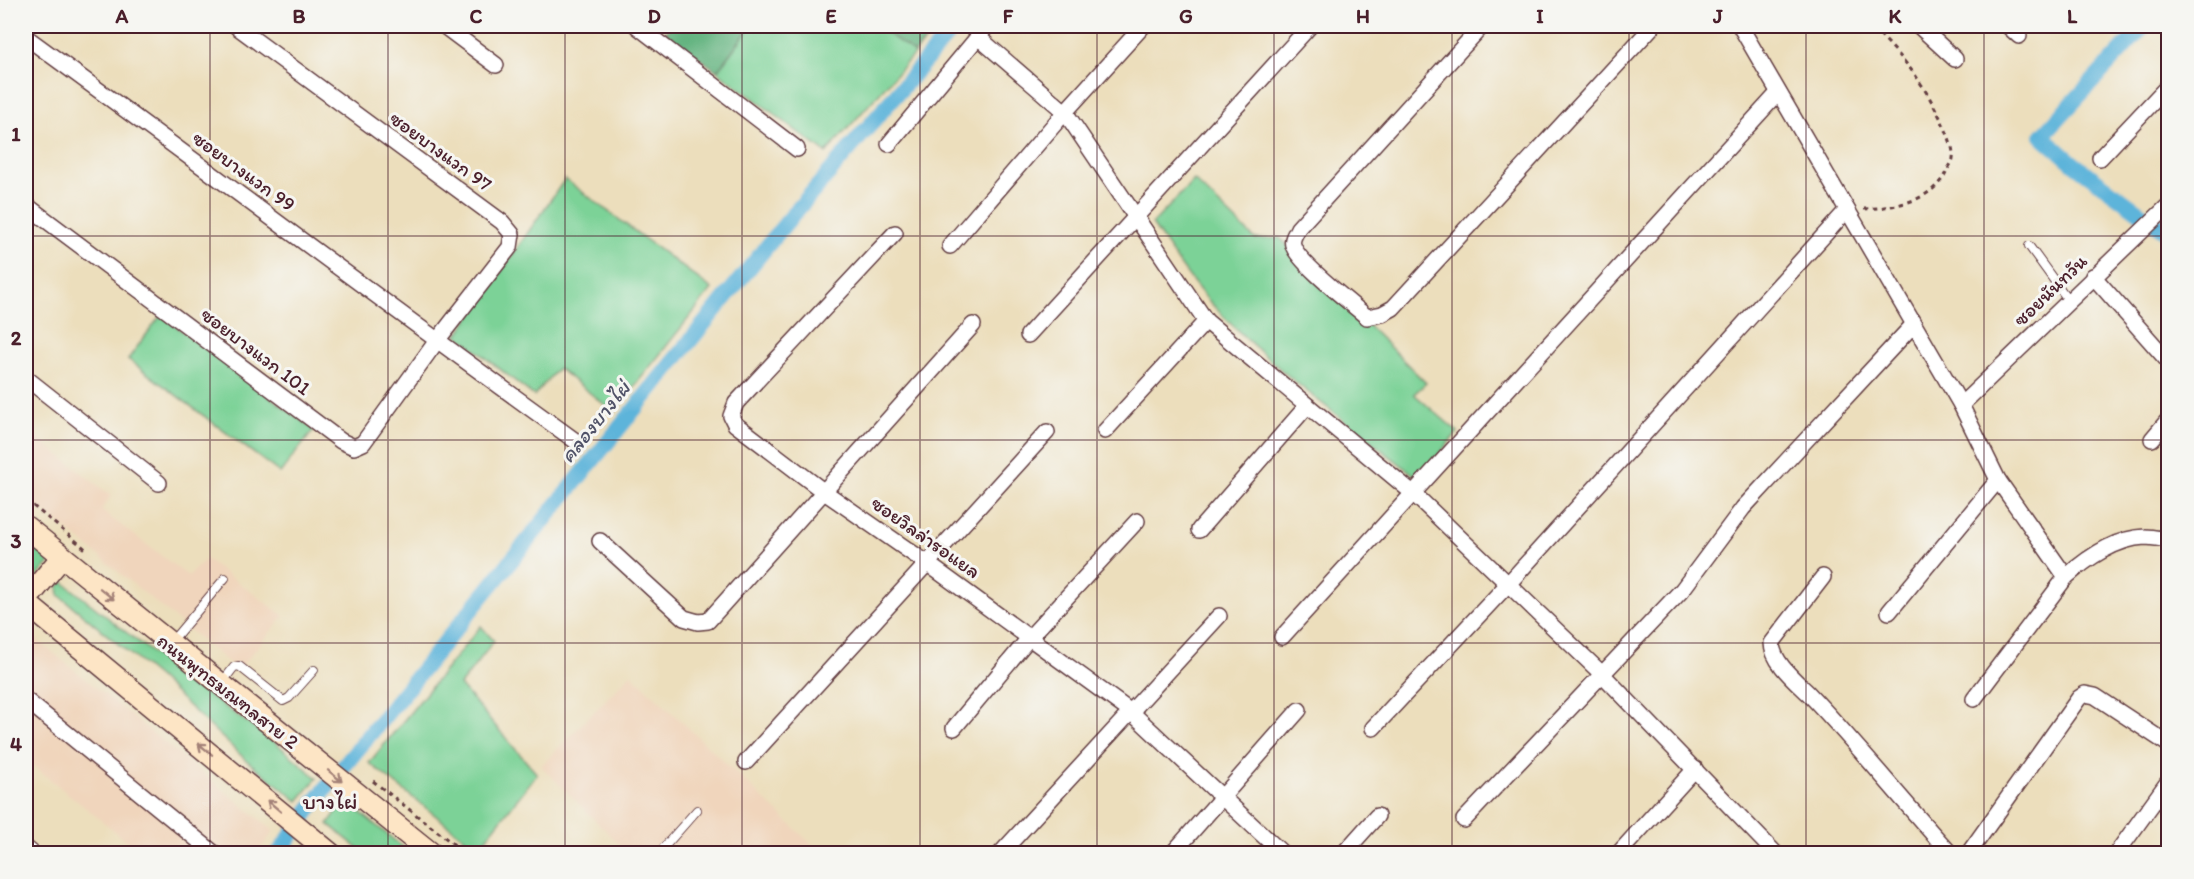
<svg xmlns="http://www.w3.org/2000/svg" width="2194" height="879" viewBox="0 0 2194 879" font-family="Itim,'Playpen Sans Thai',sans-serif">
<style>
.built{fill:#f0d5bc}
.green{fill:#7bd297;stroke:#627861;stroke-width:1.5}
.forest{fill:#64b480;stroke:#576a56;stroke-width:1.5}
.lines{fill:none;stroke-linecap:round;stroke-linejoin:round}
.canal{stroke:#5db4da;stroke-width:16}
.service-casing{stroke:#623c41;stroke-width:10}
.minor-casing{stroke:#623c41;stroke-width:18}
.secondary-casing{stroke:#623c41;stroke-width:24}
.path{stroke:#623c41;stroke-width:3;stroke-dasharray:4.5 4.5;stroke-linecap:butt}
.service{stroke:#fff;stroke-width:8}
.minor{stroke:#fff;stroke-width:15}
.secondary{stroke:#fde5c5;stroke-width:21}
.oneway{stroke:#a48278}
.grid{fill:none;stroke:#4a1f2b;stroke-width:1.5;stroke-opacity:0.55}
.labels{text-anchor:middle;stroke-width:6;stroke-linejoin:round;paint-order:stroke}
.street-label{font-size:20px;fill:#4a1f2b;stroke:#f6f6f2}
.water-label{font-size:21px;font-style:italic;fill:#515368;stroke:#f6f6f2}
.quarter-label{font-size:22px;fill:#4a1f2b;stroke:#f6f6f2}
.neatline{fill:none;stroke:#4a1f2b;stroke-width:2}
.grid-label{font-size:20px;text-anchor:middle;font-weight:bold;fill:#4a1f2b}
</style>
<rect width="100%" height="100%" fill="#f6f6f2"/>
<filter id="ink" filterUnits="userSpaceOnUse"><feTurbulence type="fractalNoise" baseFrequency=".0167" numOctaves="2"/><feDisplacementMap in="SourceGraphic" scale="12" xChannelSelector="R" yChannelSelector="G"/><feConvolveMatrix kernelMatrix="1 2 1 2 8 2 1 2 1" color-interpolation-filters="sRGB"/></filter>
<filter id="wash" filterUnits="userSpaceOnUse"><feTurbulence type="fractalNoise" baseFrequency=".008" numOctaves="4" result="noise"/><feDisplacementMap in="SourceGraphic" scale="24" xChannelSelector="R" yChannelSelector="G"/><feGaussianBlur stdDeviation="1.35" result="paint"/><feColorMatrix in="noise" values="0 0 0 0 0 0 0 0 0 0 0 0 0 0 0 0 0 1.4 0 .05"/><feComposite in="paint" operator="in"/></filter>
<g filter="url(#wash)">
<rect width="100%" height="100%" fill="#ecdebc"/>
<!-- built -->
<g class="built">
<path d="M26,429L111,496L101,510L188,576L206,559L284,616L238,670L26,496Z"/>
<path d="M26,631L274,831L257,853H142L26,760Z"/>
<path d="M631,674L821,853H628L541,766Z"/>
</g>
<!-- green -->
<g class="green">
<path d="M751,26H877L915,53L826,153L717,71Z"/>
<path d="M565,179L712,289L614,412L558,368L534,396L457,335Z"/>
<path d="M1194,180L1255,239L1280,238L1426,383L1414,394L1458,432L1418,478C1347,422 1270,368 1209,301C1187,277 1170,250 1152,224Z"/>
<path d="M161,315L314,430L280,473L128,359Z"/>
<path d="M26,536L53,559L35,579L26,583Z"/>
<path d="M63,582L179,674L276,743L317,778L298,801L246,760L158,677L59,595L58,587Z"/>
<path d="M481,626L494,641L460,685L537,774L478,849L369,763Z"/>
<path d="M345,800L410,853H364L328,824Z"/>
</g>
<!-- forest -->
<g class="forest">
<path d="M672,26H751L717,71L665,33Z"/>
<path d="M877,26H938L915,53Z"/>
</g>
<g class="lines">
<!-- canal -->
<g class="canal">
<path d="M2144,26L2042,136L2074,164L2168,233"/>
<path d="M278,854L314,803L786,223L955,26"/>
</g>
</g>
</g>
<g filter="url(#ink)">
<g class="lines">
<defs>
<g id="service">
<path d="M2029,246L2069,301"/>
<path d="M172,641L225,578"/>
<path d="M221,684L234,667L239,666L283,701L289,698L314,670"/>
<path d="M658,854L697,810"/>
</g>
<g id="minor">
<path d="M444,26L496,65"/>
<path d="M637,26L797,149"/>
<path d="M1482,26L1298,228C1296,233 1291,239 1293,245C1297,262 1352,304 1367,317L1382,314L1393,308L1653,26"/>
<path d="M1740,26L1961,405L1998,480L2066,577"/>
<path d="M1919,26L1955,59"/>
<path d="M2008,26L2019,36"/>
<path d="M26,37C210,171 392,309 577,442"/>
<path d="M978,37L1065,112L1206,321L1414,494L1601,673L1776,854"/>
<path d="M889,144L987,26"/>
<path d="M2100,158L2168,86"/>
<path d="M26,205L341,441L354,447L363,443L436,342L510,247L512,234L502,222L236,26"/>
<path d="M895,233L736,403L731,416L735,424L823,491L928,564L1131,712L1283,854"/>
<path d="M950,246L1065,112L1143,26"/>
<path d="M2093,276L2168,361"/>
<path d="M1028,335L1310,26"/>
<path d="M26,378L159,483"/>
<path d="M1961,405L2168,206"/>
<path d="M1105,431L1206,321"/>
<path d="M2152,439L2168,420"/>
<path d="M1199,530L1307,406"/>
<path d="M600,541L684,618L698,622L708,621L973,325"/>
<path d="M1823,577L1772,643C1772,662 1797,682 1809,694C1859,746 1903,802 1951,854"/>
<path d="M1889,612L1998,480"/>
<path d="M1282,637L1778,93"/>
<path d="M1974,699L2066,577C2086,559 2116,538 2145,537C2152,537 2161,539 2168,540"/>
<path d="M26,700L215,854"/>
<path d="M954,728L1030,637L1137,521"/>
<path d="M1373,728L1509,583L1847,210"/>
<path d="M746,762L1047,432"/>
<path d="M1464,820L1682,590L1743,508L1913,325"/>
<path d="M26,848L33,854"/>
<path d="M1000,854L1219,616"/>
<path d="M1172,854L1299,710"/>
<path d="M1343,854L1377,816"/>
<path d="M1618,854L1695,769"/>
<path d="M1968,854L2079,698L2085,694L2095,696L2168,744"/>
<path d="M2116,854L2168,782"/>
</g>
<g id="secondary">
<path d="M26,527L432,854"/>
<path d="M26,600L62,557"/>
<path d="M26,603L331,854"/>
</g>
</defs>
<!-- service casing -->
<use href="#service" class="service-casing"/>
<!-- minor casing -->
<use href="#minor" class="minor-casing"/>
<!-- secondary casing -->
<use href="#secondary" class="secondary-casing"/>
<!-- path -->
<g class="path">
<path d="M1864,209C1895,207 1933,202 1947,170C1949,167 1953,162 1953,158C1956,141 1923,84 1912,71C1900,55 1885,40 1872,26"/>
<path d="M26,500L88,551"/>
<path d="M373,781L466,854"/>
</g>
<!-- service -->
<use href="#service" class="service"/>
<!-- minor -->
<use href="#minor" class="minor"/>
<!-- secondary -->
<use href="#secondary" class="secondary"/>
</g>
<!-- one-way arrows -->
<defs><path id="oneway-shaft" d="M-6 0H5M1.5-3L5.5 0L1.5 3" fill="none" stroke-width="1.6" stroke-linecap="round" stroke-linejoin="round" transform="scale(1.5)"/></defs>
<g class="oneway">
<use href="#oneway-shaft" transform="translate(107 594) rotate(39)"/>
<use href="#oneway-shaft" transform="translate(205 749) rotate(-141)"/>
<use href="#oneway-shaft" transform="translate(335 776) rotate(39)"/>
<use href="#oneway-shaft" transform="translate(274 806) rotate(-140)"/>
</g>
</g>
<!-- grid -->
<path class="grid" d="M210,26V854M388,26V854M565,26V854M742,26V854M920,26V854M1097,26V854M1274,26V854M1452,26V854M1629,26V854M1806,26V854M1984,26V854M26,236H2168M26,440H2168M26,643H2168"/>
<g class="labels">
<!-- street labels -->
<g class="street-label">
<text transform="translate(441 151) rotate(36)" y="7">ซอยบางแวก 97</text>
<text transform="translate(244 171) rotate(36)" y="7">ซอยบางแวก 99</text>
<text transform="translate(2050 290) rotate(-44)" y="7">ซอยนันทวัน</text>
<text transform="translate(256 351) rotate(37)" y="7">ซอยบางแวก 101</text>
<text transform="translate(926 537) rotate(35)" y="7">ซอยวิลล่ารอแยล</text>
<text transform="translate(228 691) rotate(38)" y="7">ถนนพุทธมณฑลสาย 2</text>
</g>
<!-- water labels -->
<g class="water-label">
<text transform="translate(595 422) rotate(-51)" y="7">คลองบางไผ่</text>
</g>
<!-- quarter labels -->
<g class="quarter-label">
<text x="330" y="809">บางไผ่</text>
</g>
</g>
<!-- margin -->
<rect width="2194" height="879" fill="none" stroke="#f6f6f2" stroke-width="66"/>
<rect x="33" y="33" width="2128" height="813" class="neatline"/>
<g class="grid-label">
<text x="122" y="23">A</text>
<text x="299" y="23">B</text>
<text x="476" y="23">C</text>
<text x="654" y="23">D</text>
<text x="831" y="23">E</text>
<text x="1008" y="23">F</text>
<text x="1186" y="23">G</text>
<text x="1363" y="23">H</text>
<text x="1540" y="23">I</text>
<text x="1718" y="23">J</text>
<text x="1895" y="23">K</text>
<text x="2072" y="23">L</text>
<text x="16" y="141">1</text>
<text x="16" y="345">2</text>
<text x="16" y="548">3</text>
<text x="16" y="751">4</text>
</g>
</svg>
